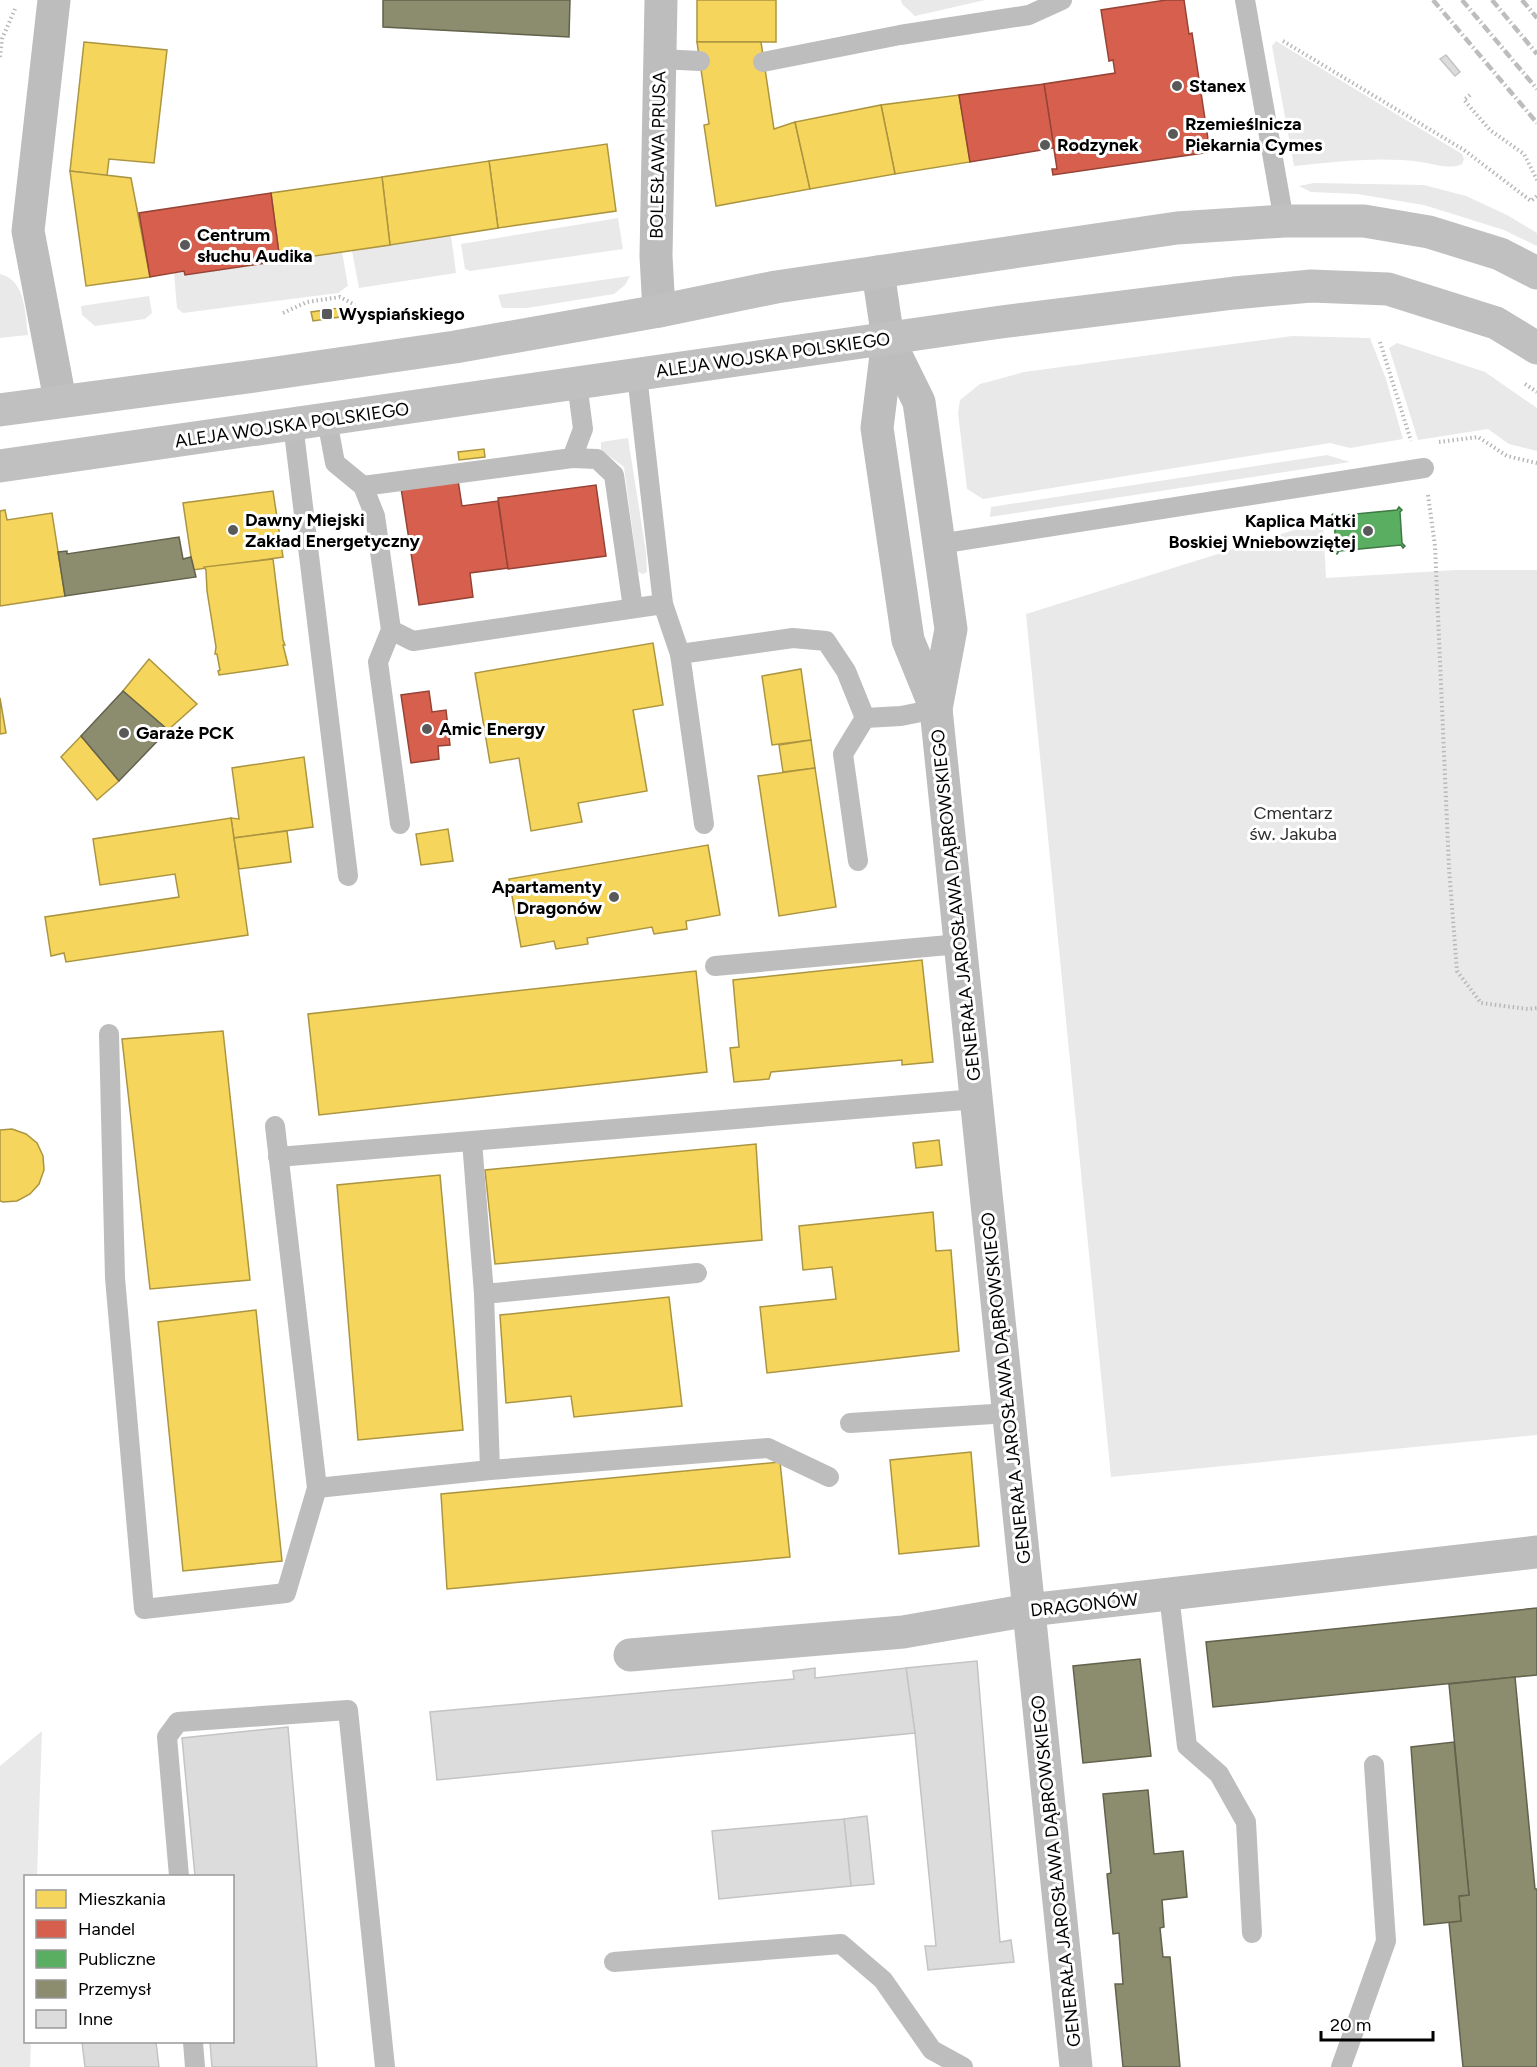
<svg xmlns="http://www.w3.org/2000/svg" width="1537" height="2067" viewBox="0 0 1537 2067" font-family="Figtree,sans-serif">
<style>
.green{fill:#e9e9e9}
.homes{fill:#f6d55c;stroke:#ac9540;stroke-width:1.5}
.shops{fill:#d6604d;stroke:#964336;stroke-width:1.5}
.public{fill:#5aae61;stroke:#3f7a44;stroke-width:1.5}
.industry{fill:#8c8c6e;stroke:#62624d;stroke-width:1.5}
.building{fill:#dcdcdc;stroke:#c4c4c4;stroke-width:1.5}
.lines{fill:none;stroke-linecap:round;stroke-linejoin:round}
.path{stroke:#b8b8b8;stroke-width:4;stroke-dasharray:1.5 3;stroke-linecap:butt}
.lane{stroke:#bdbdbd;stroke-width:20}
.street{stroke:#bdbdbd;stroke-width:33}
.secondary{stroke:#c0c0c0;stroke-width:33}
.rail{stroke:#bdbdbd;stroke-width:4.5;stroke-dasharray:9 3 1.5 3;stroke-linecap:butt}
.poi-dot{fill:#595959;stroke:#fff;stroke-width:2}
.labels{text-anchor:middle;stroke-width:6;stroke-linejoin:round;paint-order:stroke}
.poi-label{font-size:18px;font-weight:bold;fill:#000;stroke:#fff;text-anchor:start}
.street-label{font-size:18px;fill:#000;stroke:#fff}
.park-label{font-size:18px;fill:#2e2e2e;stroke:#fff}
</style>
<rect width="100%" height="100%" fill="#fff"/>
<!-- green -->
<g class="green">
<path d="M901,0H985L915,16L902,4Z"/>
<path d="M1276,41L1462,154L1464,159L1462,164C1450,170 1434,164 1421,162C1379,156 1335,162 1294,166L1272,46Z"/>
<path d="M1314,183L1424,185L1466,196L1507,215L1537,233V246L1504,230L1424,205L1357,194L1311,192L1299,186Z"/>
<path d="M618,218L623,249L470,271L465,269L461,244Z"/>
<path d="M451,235L456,273L359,288L352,251Z"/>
<path d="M342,252L348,286L338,293L183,313L177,308L174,273Z"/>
<path d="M0,274C26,280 25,314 28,335L0,338Z"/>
<path d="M630,276L625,285L614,294L527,308H502L498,295Z"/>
<path d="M149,296L152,313L145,319L95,326L82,315L81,306Z"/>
<path d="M1292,336L1370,338L1386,379L1403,439L1350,448L1330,443L983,499L967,489L958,413L960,400L980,384L1024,372Z"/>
<path d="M1397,343L1485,372L1537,408V451L1509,444L1488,429L1418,440L1389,348Z"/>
<path d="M628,438L646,552L647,572L643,574L638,572L624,467L601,450V442Z"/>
<path d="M1327,455L1350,462L990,517L991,507Z"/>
<path d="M1323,521L1326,578L1456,570H1537V1435L1111,1477L1026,614Z"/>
<path d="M42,1731L37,1876H26V2042H31L30,2067H0V1766Z"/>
</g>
<!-- homes -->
<g class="homes">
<rect x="697" y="0" width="79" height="42"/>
<path d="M84,42L167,50L154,163L109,159L107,176L70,171Z"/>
<path d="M697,42H761L774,129L795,122L810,189L716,206L704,125L709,124Z"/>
<path d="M959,95L970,162L895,174L881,105Z"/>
<path d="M881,105L895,174L810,189L795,122Z"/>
<path d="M607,144L616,211L498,228L489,161Z"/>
<path d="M489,161L498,228L390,245L382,177Z"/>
<path d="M70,171L131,178L150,277L86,286Z"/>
<path d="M382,177L390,245L280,261L271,193Z"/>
<path d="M339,308L340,317L313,321L311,312Z"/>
<path d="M484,449L485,457L459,460L458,452Z"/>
<path d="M273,491L283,557L193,570L183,503Z"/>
<path d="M5,510L7,520L52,513L65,596L0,606V511Z"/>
<path d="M273,559L283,640L285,645H283L288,665L219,675L218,671L220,670L217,654H215L216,647L207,591L206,570L204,567Z"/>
<path d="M653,643L663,705L633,710L647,791L578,803L582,822L531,831L519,758L490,763L475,673Z"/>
<path d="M149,659L197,704L168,730L123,691Z"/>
<path d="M801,669L811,740L772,745L762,676Z"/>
<path d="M0,698L6,733L0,734Z"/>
<path d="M81,736L119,781L97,800L61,757Z"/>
<path d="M811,740L815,768L783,772L779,745Z"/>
<path d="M304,757L313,827L234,838L231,818L239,819L232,768Z"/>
<path d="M815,768L836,907L779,916L758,776Z"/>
<path d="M231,818L248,935L66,962L64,953L51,956L45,917L179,897L175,874L100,885L93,839Z"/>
<path d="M448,829L453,861L421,865L416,834Z"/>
<path d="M287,831L291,862L239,869L234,838Z"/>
<path d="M708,845L720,915L686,921L687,929L654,934L652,927L587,938L588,944L556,949L554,941L521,947L509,879Z"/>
<path d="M922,960L933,1062L902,1065V1060L771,1072L769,1079L734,1082L730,1048L739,1047L733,980Z"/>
<path d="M696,971L707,1072L319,1115L308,1014Z"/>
<path d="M223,1031L250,1280L150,1289L122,1039Z"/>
<path d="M12,1129L26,1134L37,1143L43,1156L44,1170L39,1184L30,1194L17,1201L3,1202L0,1201V1130Z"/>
<path d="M939,1140L942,1165L916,1168L913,1143Z"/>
<path d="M756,1144L762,1240L495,1264L485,1170Z"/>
<path d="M440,1175L463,1430L358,1440L337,1185Z"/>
<path d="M933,1212L936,1251L951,1250L959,1351L767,1373L760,1307L836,1299L832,1267L803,1270L799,1226Z"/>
<path d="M669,1297L682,1406L574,1417L571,1396L506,1403L500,1315Z"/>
<path d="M256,1310L282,1561L183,1571L158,1322Z"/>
<path d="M971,1452L979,1546L899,1554L890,1460Z"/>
<path d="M780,1462L790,1557L447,1589L441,1494Z"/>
</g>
<!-- shops -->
<g class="shops">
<path d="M1166,0H1184L1189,34L1192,33L1210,152L1053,175L1052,169H1057L1044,84L1115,73L1113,60L1109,61L1101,10Z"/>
<path d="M1044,84L1054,148L970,162L959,95Z"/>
<path d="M271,193L280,261L185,275L184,271L150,277L139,213Z"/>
<path d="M458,480L462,506L498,501L508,568L470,573L473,597L419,605L401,488Z"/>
<path d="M596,485L606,556L508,569L498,498Z"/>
<path d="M429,691L432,712L446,710L450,745L438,746L439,759L411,763L401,695Z"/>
</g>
<!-- public -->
<path class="public" d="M1399,507L1402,510L1400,512L1402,543L1405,546L1403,548L1401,545L1339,551L1337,554L1334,552L1336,549L1334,518L1331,516L1333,514L1335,516L1397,510Z"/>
<!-- industry -->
<g class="industry">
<path d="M383,0H570L569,37L383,27Z"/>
<path d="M179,537L183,559L191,557L196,577L65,596L58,552L67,551V554Z"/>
<path d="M123,691L168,730L119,781L81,736Z"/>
<path d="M1537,1608V1675L1213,1707L1206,1642Z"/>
<path d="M1140,1659L1151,1756L1083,1763L1073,1666Z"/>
<path d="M1515,1677L1535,1889H1537V2067H1463L1449,1922L1461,1921L1459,1896L1469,1895L1449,1684Z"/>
<path d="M1454,1742L1469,1895L1459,1896L1461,1921L1424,1925L1411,1747Z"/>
<path d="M1148,1790L1154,1854L1183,1851L1187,1897L1162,1900L1164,1927L1160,1928L1163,1957H1170L1180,2067H1123L1115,1984H1123L1119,1933L1113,1934L1107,1874L1111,1873L1103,1794Z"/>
</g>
<!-- building -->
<g class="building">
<path d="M1446,55L1460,72L1455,76L1440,59Z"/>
<path d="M977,1661L1000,1942L1011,1940L1014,1962L928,1970L925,1946H936L915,1733L906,1668Z"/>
<path d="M815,1668V1678L906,1668L915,1733L437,1780L430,1712L794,1679L793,1671Z"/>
<path d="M288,1727L317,2067H212L210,2042H232V1876H195L182,1738Z"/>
<path d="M867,1816L874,1884L851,1886L844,1819Z"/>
<path d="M844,1819L851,1886L719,1899L712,1831Z"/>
<path d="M82,2042H156L159,2067H85Z"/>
</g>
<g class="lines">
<!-- path -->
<g class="path">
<path d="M1283,41L1464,150L1531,201L1537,196"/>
<path d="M0,57L2,39L15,9"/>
<path d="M1470,95L1464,100L1490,130L1524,154L1537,180"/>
<path d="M283,313L307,302L340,297L355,305"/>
<path d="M1380,342L1411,441"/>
<path d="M1525,384L1537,392"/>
<path d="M1439,442L1478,437L1507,456L1537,463"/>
<path d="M1428,495L1435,546L1449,868L1457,971L1481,1003L1528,1009L1537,1008"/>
</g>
<!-- lane -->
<g class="lane">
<path d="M1245,0L1284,221"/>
<path d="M660,59L700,61"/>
<path d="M763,62L900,35L1029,15L1062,0"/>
<path d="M637,375L663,604"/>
<path d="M327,420L335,463L363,486L375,516L391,630L413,641L663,604L680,654"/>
<path d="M293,424L348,876"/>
<path d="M572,458L597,459L614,475L633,608"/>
<path d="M363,486L572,458L583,429L577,383"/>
<path d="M939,544L1424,468"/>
<path d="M391,630L378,662L400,824"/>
<path d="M704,824L680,654L793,638L826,641L846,671L865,718L901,716L936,709"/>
<path d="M858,861L843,754L865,718"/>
<path d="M715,966L960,944"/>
<path d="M109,1034L115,1278L144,1609L286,1593L317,1488L275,1126"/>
<path d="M472,1141L484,1294L490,1470"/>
<path d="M278,1157L976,1099"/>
<path d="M484,1294L697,1273"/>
<path d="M850,1423L1009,1413"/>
<path d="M317,1488L490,1470L768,1448L829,1477"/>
<path d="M1169,1595L1187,1746L1219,1774L1246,1822L1252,1933"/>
<path d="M179,1876L167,1737L178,1722L348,1710L385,2067"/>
<path d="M614,1962L841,1944L883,1980L932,2050L963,2067"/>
<path d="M193,2042L195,2067"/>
<path d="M1341,2067L1386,1941L1374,1765"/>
</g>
<!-- street -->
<g class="street">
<path d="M54,0L28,231L60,400"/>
<path d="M878,272L888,339L877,428L908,640L936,709L1076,2067"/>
<path d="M659,311L656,256L661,0"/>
<path d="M888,339L919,402L951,629L936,709"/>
<path d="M630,1655L903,1632L1029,1610L1537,1552"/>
</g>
<!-- secondary -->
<g class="secondary">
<path d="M0,410L262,375L455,347L659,311L776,287L1177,228L1284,221H1364L1429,232L1500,254L1537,273"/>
<path d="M0,466L1001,322L1234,293L1311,286L1388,289L1496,323L1537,348"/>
</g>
<!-- rail -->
<g class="rail">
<path d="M1433,0L1537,123"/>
<path d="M1462,0L1537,89"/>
<path d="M1492,0L1537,54"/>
<path d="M1522,0L1537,18"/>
</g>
</g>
<!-- markers -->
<g class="poi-dot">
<circle cx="1177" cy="86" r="6"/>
<circle cx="1173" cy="134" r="6"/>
<circle cx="1045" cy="145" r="6"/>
<circle cx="185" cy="245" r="6"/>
<rect x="321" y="308" width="12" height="12" rx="3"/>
<circle cx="233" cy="530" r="6"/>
<circle cx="1368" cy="531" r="6"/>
<circle cx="427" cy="729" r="6"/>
<circle cx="124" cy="733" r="6"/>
<circle cx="614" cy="897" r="6"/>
</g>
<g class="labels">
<!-- poi labels -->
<g class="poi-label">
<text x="1189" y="92">Stanex</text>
<text x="1185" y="130">Rzemieślnicza<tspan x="1185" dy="21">Piekarnia Cymes</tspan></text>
<text x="1057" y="151">Rodzynek</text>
<text x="197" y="241">Centrum<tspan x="197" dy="21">słuchu Audika</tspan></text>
<text x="339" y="320">Wyspiańskiego</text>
<text x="245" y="526">Dawny Miejski<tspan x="245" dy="21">Zakład Energetyczny</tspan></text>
<text x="1356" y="527" text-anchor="end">Kaplica Matki<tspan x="1356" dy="21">Boskiej Wniebowziętej</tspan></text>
<text x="439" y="735">Amic Energy</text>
<text x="136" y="739">Garaże PCK</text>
<text x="602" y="893" text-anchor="end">Apartamenty<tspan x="602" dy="21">Dragonów</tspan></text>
</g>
<!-- street labels -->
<g class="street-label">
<text transform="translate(658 155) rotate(-89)" y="6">BOLESŁAWA PRUSA</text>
<text transform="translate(773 355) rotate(-8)" y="6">ALEJA WOJSKA POLSKIEGO</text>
<text transform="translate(292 425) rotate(-8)" y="6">ALEJA WOJSKA POLSKIEGO</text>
<text transform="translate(956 905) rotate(-96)" y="6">GENERAŁA JAROSŁAWA DĄBROWSKIEGO</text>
<text transform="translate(1006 1388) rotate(-96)" y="6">GENERAŁA JAROSŁAWA DĄBROWSKIEGO</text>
<text transform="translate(1084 1605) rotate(-6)" y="6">DRAGONÓW</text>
<text transform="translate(1056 1871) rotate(-96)" y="6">GENERAŁA JAROSŁAWA DĄBROWSKIEGO</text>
</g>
<!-- park labels -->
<g class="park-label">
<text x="1293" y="819">Cmentarz<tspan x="1293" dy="21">św. Jakuba</tspan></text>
</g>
</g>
<!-- legend -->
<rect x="24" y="1875" width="210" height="168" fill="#ffffff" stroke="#999999" stroke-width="1.5"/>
<rect x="36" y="1890" width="30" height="18" fill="#f6d55c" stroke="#999999" stroke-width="1.5"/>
<text x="78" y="1905" font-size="18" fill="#000000">Mieszkania</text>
<rect x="36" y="1920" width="30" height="18" fill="#d6604d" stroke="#999999" stroke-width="1.5"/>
<text x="78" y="1935" font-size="18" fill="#000000">Handel</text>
<rect x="36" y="1950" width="30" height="18" fill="#5aae61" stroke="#999999" stroke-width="1.5"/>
<text x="78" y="1965" font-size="18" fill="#000000">Publiczne</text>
<rect x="36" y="1980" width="30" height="18" fill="#8c8c6e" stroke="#999999" stroke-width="1.5"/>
<text x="78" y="1995" font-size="18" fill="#000000">Przemysł</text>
<rect x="36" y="2010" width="30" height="18" fill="#dcdcdc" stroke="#999999" stroke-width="1.5"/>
<text x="78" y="2025" font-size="18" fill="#000000">Inne</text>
<!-- scale -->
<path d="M1321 2031v9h112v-9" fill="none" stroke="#000000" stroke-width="3"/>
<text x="1330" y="2031" font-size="18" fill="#000000" stroke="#ffffff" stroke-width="4.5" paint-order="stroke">20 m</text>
</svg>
